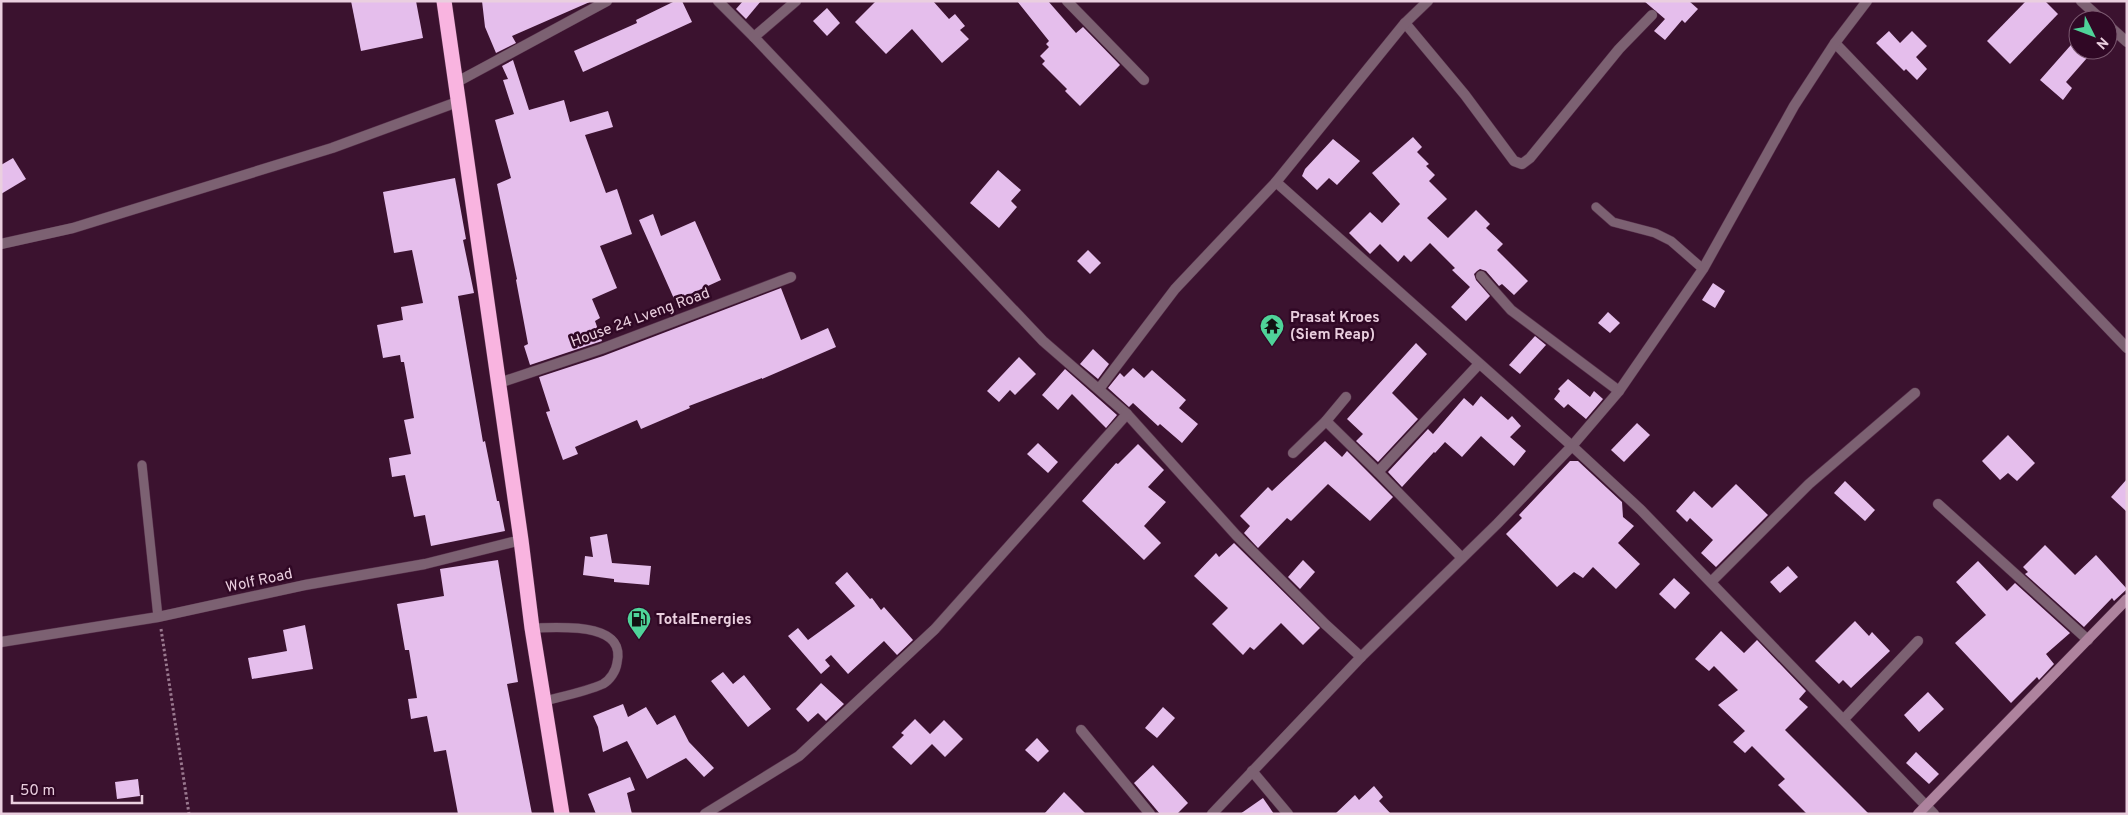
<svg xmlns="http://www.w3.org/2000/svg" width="2128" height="815" viewBox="0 0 2128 815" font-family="Overpass,sans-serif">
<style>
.building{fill:#e5beec}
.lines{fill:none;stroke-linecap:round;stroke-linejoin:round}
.lane-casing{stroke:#57304b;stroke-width:10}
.street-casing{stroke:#57304b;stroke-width:11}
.secondary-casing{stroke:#57304b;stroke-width:11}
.highway-casing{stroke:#57304b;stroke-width:16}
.path{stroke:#9a798f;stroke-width:3;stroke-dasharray:2.5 2.5;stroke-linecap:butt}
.lane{stroke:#7c6172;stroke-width:9}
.street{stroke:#7c6172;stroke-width:10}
.secondary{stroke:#ae839e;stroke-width:10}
.highway{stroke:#f9b4e0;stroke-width:15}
.labels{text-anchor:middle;stroke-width:5;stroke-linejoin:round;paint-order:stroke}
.street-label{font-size:15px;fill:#eacfdf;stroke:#300825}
.poi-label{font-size:15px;font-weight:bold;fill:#eacfdf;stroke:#300825;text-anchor:start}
</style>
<rect width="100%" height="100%" fill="#3b122f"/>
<!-- building -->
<g class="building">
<path d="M351,1H416L423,38L361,51Z"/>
<path d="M482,1H592L512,36L516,43L496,53L485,27Z"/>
<path d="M675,1H682L692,22L583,72L574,51L637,23L636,20Z"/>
<path d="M743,1H761L746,19L736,9Z"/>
<path d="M876,1H933L949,19L955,14L965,26L960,30L969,39L942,63L912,29L886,54L855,22Z"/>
<path d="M1017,1H1048L1076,33L1083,27L1120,65L1080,106L1065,91L1067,89L1042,64L1045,61L1040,56L1049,47L1046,44L1049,41Z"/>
<path d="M1644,1H1689L1698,9L1685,23L1682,20L1665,40L1654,31L1665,19Z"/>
<path d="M2026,1H2045L2058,14L2010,64L1987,41Z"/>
<path d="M827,8L840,23L827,36L813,21Z"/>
<path d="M1889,31L1900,43L1912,31L1927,46L1916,57L1927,69L1917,80L1906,69L1904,71L1876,43Z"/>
<path d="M2078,37V50H2094L2066,82L2072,88L2063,100L2040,80Z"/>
<path d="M513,60L529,110L564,100L570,122L608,111L613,127L585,135L606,193L617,189L632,234L600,246L617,288L592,299L600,318L595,321L602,341L530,365L524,346L528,344L516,280L517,279L497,184L511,178L495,120L514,114L503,80L508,79L502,66Z"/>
<path d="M1413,137L1422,147L1417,152L1429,164L1426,166L1435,175L1429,181L1447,199L1427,218L1448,238L1476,210L1490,224L1486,228L1503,244L1497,250L1528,281L1514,295L1502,284L1499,286L1486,271L1480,269L1477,271L1474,274L1476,280L1490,296L1466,321L1451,307L1470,287L1452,270L1455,268L1430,243L1411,262L1404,255L1398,262L1380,244L1370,254L1349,233L1370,212L1382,223L1400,204L1372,173Z"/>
<path d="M1333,139L1360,161L1337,185L1329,178L1317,190L1302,176L1305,169Z"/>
<path d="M13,158L26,179L1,194V165Z"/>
<path d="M998,170L1021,190L1011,201L1017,207L999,228L970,203Z"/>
<path d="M455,178L466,239L463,240L474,293L458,296L483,442L485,441L497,501H499L505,531L431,546L425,515L414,517L405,475L392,477L389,458L411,454L404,420L414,418L404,362H401L400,355L383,358L377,325L403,320L401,307L423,303L412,250L394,253L383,192Z"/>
<path d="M653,214L661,236L695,221L721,280L675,301L639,220Z"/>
<path d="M1088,250L1101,263L1090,274L1077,261Z"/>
<path d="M1713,283L1725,291L1715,308L1702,300Z"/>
<path d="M781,288L801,340L828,328L836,347L762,379V378L689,406L690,408L641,429L637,420L575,447L578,454L563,460L546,412L550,411L539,377L603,356Z"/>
<path d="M1608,312L1620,323L1610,333L1598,323Z"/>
<path d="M1535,336L1546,345L1520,374L1509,365Z"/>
<path d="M1416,343L1427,354L1392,393L1418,419L1378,462L1356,441L1363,434L1347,419Z"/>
<path d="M1093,349L1109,364L1098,379L1080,364Z"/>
<path d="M1019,357L1036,374L1015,395L1010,390L999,402L987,391Z"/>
<path d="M1133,368L1144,378L1152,370L1186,400L1179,408L1198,424L1182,443L1160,424L1158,426L1133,403L1129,407L1108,388L1120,373L1124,377Z"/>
<path d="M1065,369L1117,415L1106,428L1072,394L1058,410L1042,395Z"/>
<path d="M1568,379L1590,397L1594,391L1603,399L1586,419L1568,404L1564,408L1554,399L1560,391L1558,389Z"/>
<path d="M1481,396L1508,420L1512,416L1521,426L1510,437L1526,451L1514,466L1481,436L1462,457L1445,442L1435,453L1434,452L1402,487L1388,472L1428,429L1433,434L1464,398L1473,406Z"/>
<path d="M1637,423L1650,435L1624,462L1611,450Z"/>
<path d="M2008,435L2035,463L2017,481L2008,473L2000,480L1982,461Z"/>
<path d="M1325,441L1342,457L1347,451L1393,497L1370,521L1328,484L1291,521L1287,518L1258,548L1244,533L1250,526L1240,516L1268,487L1272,491Z"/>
<path d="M1038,443L1058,462L1048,473L1027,454Z"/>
<path d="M1138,444L1164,470L1148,487L1166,502L1144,526L1161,543L1144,560L1082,501L1116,463L1118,464Z"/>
<path d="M1570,461H1578L1622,502L1623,517L1634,526L1618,543L1640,564L1616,589L1593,567L1583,578L1574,572L1557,587L1506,534L1522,518L1519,515Z"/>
<path d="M2127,479V512L2111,497Z"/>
<path d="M1845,481L1875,510L1865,521L1834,493Z"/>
<path d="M1736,484L1768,515L1716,567L1701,553L1713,540L1690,518L1687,522L1676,511L1694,491L1712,508Z"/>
<path d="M607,534L612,563L651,566L649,585L614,582V579L583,575L585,556L593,557L590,537Z"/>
<path d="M1234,543L1320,628L1303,645L1281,623L1254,650L1250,647L1243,655L1212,624L1228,608L1194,576L1216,553L1219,557Z"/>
<path d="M2045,545L2075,575L2096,555L2127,589L2114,601L2112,598L2084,627L2025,574L2028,572L2023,567Z"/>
<path d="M498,560L518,682L507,684L532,814H458L446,750L434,752L427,716L411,719L408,699L417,698L409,650H405L397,604L444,596L440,569Z"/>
<path d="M1303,560L1315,572L1300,589L1288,577Z"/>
<path d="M1978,561L2007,591L2015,583L2070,633L2046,654L2054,664L2039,680L2037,677L2011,703L1955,643L1986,615L1956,582Z"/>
<path d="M1788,566L1798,577L1780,593L1770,582Z"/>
<path d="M847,572L870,599L872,598L881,610L884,607L913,640L897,655L884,641L848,674L831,655L825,660L830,666L821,674L788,636L798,628L808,640L855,606L835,583Z"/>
<path d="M1674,578L1690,593L1675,609L1659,594Z"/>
<path d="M1855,621L1869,636L1872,632L1890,651L1851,688L1843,680L1839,684L1815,661Z"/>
<path d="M305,625L313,669L252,679L248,658L287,651L283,630Z"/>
<path d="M1721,631L1744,653L1757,640L1806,691L1799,699L1808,707L1785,730L1869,814H1807L1778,785L1785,779L1752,746L1745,753L1733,742L1745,731L1718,705L1738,690L1714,666L1709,671L1695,659Z"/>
<path d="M723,672L733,684L744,675L771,709L748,727L711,681Z"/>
<path d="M821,683L844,704L826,721L818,713L808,722L796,709Z"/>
<path d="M1928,692L1944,709L1919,732L1904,715Z"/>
<path d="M623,704L628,717L646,707L657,725L675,715L689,742L714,768L704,777L686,758L647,779L627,741L603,752L598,727L593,716Z"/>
<path d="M1163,707L1175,718L1157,738L1145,728Z"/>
<path d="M915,719L930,734L944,720L963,739L945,757L932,744L911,765L892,747L904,735L901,733Z"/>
<path d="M1037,738L1049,751L1038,762L1025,750Z"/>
<path d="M1916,752L1939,774L1929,784L1906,763Z"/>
<path d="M1153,765L1188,803L1177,814H1160L1134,783Z"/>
<path d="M630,777L635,790L627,793L632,814H596L588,794Z"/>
<path d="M138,779L140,796L117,799L115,782Z"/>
<path d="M1374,786L1383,797L1379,801L1391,814H1335L1355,795L1359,800Z"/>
<path d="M1064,792L1086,814H1044Z"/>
<path d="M1263,798L1274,814H1240Z"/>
</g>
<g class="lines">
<defs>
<g id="lane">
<path d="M1596,207L1613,222L1655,233L1671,241L1703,269"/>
<path d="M142,465L158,617"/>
<path d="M532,628C556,628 627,620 617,663C616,671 610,680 603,684C585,692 563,696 544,701"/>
</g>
<g id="street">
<path d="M718,1L754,37L1043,341L1127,414L1236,535L1325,624L1361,657"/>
<path d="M1067,1L1144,80"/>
<path d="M2081,1L2102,20"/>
<path d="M1405,23L1465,95L1514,161L1522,164L1530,158L1619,49L1652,15"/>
<path d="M2108,25L2127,42"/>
<path d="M754,37L796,1"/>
<path d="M1835,43L2127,348"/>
<path d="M457,82L607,1"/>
<path d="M1276,182L1572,446L1641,510L1934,814"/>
<path d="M1,244L73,228L332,148L460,101"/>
<path d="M1481,276L1511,310L1619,391"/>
<path d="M499,383L601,349L791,277"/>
<path d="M1099,389L1175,289L1276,182L1405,23L1428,1"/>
<path d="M1326,421L1378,472"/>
<path d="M1293,453L1326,421L1346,397"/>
<path d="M1938,504L2088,640"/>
<path d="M1462,558L1378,472L1479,364"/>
<path d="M1711,582L1809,484L1915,393"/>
<path d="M1,642L158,617L305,585L425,564L521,540"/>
<path d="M1844,719L1918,641"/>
<path d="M1081,730L1150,814"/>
<path d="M1252,771L1288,814"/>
<path d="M705,814L799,756L935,629L1127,414"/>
<path d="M1212,814L1361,657L1497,524L1572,446L1619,391L1703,269L1794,106L1835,43L1867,1"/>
</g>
<path id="secondary" d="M1918,814L2127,599"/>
<path id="highway" d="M444,1L521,540L532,628L562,814"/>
</defs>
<!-- lane casing -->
<use href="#lane" class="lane-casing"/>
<!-- street casing -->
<use href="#street" class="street-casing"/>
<!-- secondary casing -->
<use href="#secondary" class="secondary-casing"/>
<!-- highway casing -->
<use href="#highway" class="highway-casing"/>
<!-- path -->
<path class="path" d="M161,629L189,814"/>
<!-- lane -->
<use href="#lane" class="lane"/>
<!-- street -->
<use href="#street" class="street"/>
<!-- secondary -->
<use href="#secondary" class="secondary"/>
<!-- highway -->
<use href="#highway" class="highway"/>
</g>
<!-- icons -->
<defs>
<symbol id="temple-pin" viewBox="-11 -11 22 30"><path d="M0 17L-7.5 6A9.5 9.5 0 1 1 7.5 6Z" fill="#4fd399" stroke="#300825"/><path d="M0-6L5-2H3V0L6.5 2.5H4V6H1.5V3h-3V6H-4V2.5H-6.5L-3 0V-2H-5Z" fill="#111"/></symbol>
<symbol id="fuel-pin" viewBox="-11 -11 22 30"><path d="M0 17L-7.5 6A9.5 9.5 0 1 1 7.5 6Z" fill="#4fd399" stroke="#300825"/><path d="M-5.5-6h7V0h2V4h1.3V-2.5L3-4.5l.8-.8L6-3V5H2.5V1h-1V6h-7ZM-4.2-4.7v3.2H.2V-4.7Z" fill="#111"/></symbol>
</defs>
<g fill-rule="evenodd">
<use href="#temple-pin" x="1258" y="312" width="28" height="38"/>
<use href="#fuel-pin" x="625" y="605" width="28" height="38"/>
</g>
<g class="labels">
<!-- street labels -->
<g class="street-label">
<text transform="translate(640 317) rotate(-20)" y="5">House 24 Lveng Road</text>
<text transform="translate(259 580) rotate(-12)" y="5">Wolf Road</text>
</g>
<!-- poi labels -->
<g class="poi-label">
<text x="1290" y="322">Prasat Kroes<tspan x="1290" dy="17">(Siem Reap)</tspan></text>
<text x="656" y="624">TotalEnergies</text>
</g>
</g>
<!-- border -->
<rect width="2128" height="815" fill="none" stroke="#eacfdf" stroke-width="5"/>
<!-- north arrow -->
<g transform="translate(2093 35) rotate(132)"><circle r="24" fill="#300825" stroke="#7a586f"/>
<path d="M0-4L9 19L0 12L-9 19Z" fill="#4fd399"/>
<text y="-8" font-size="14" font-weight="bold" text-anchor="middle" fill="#eacfdf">N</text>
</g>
<!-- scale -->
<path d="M12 795v8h130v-8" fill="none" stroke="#eacfdf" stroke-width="2.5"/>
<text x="20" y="795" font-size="15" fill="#eacfdf" stroke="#300825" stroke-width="4" paint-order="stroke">50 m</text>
</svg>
